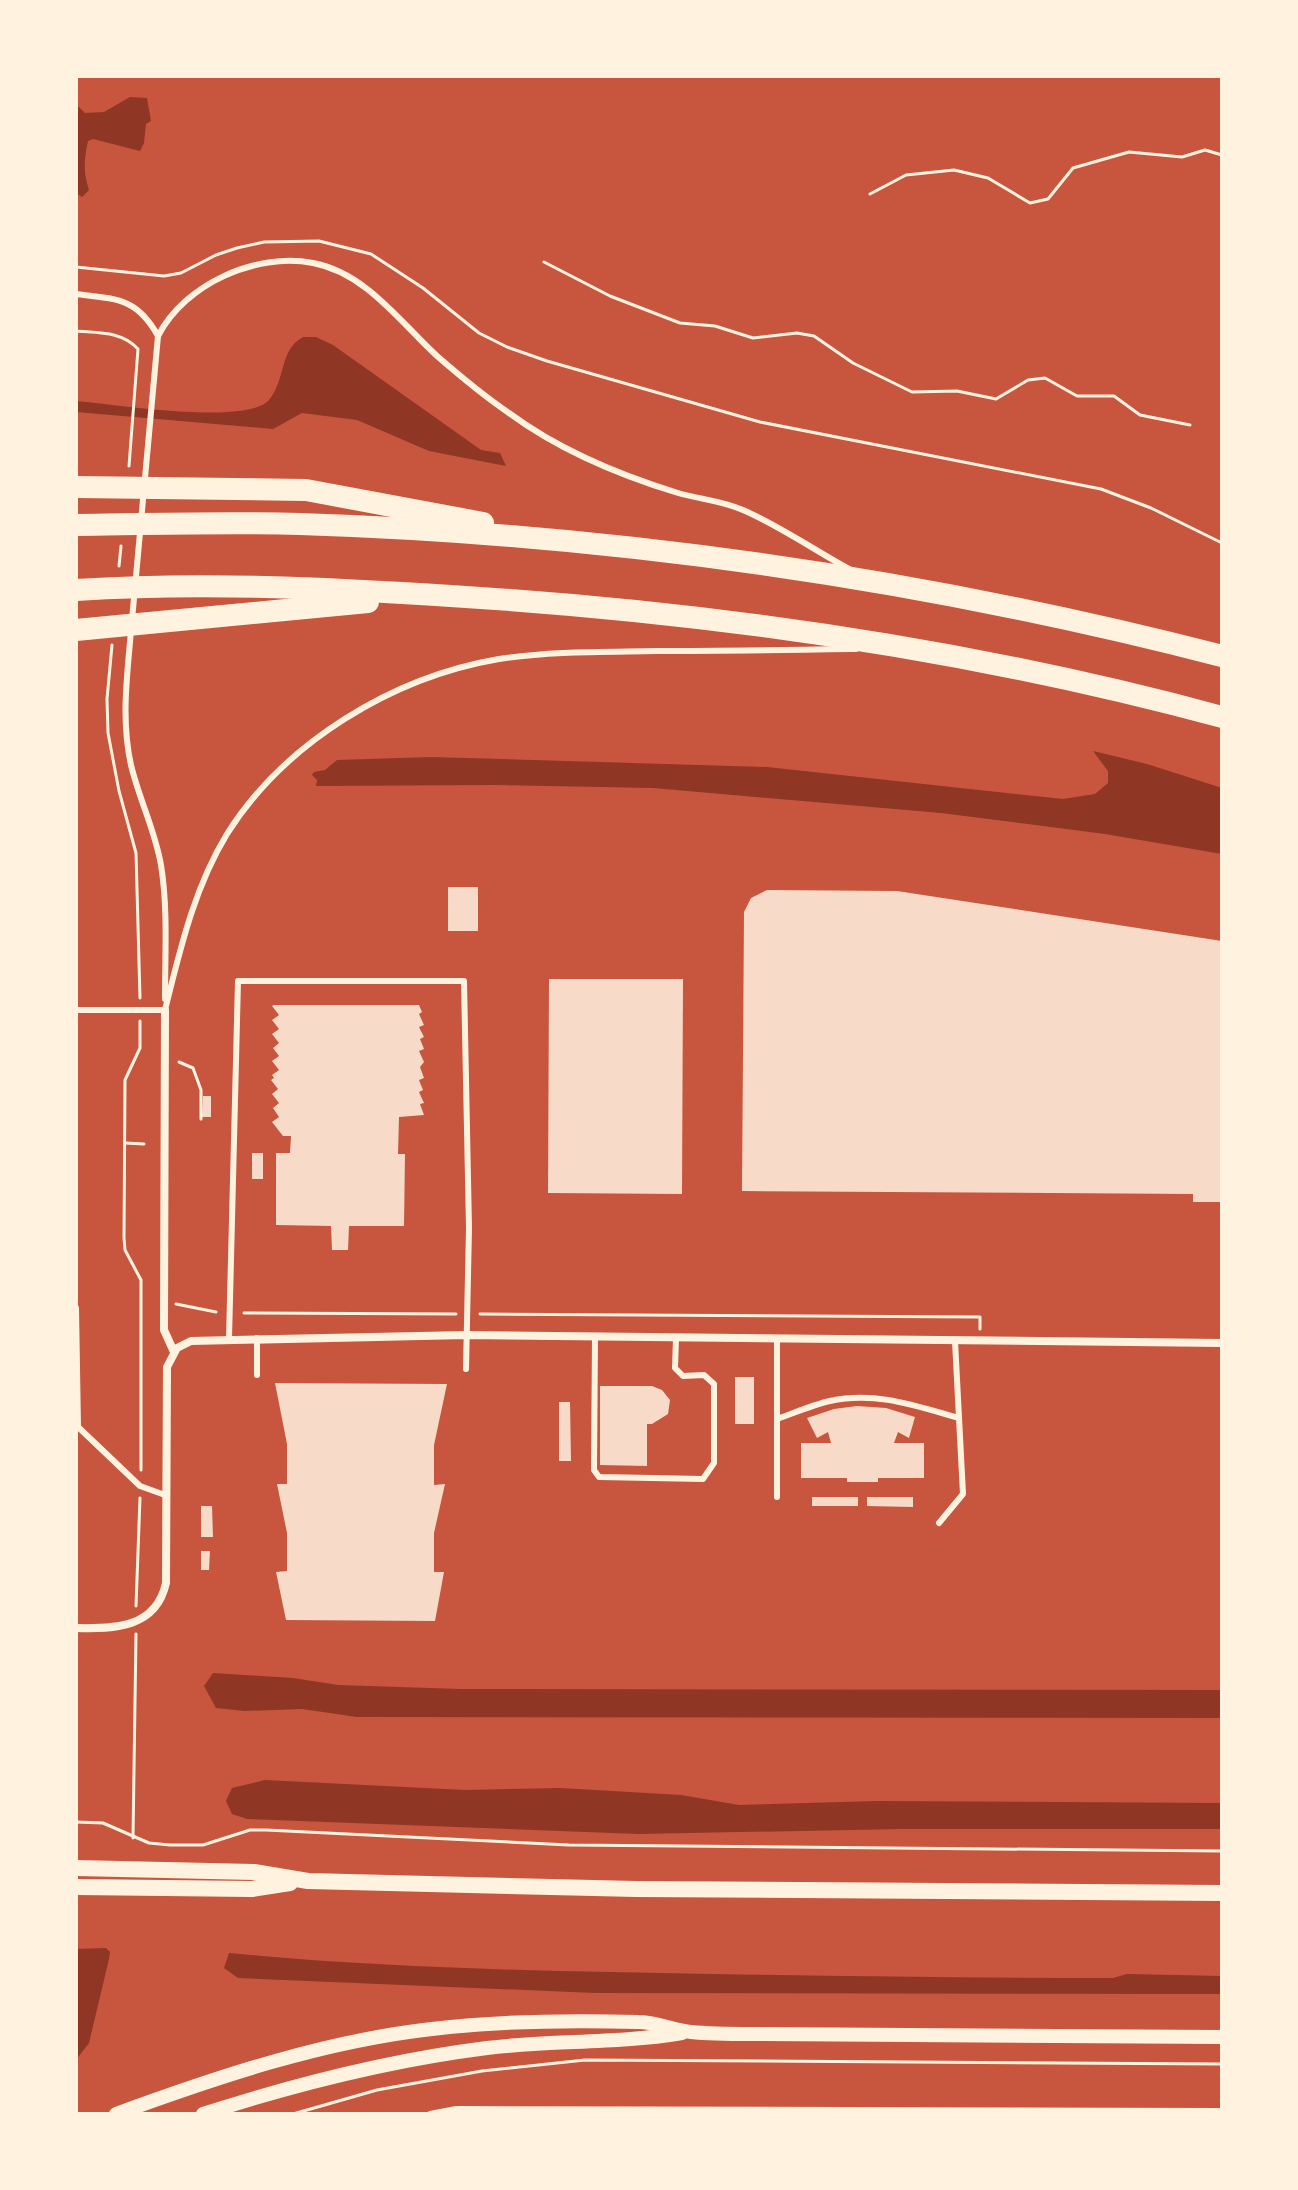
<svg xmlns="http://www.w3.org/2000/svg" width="1298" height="2190" viewBox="0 0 1298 2190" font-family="'Source Serif 4',serif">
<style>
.water{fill:#8f3625}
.building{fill:#f7dbc8}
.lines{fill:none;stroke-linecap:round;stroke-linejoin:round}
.path{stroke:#fff3e0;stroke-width:3}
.service{stroke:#fff3e0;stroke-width:6}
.minor{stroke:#fff3e0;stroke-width:8}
.tertiary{stroke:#fff3e0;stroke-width:14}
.secondary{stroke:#fff3e0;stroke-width:16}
.motorway{stroke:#fff3e0;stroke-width:22}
</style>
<rect width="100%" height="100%" fill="#c8553d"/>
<!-- water -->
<g class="water">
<path d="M130,97L147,98L151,121L146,124L144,143L140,151L93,139L88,141C84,160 83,171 89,190L82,197L76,193V104L85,113L104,112Z"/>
<path d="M303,337H316L333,345L481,450L500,453L506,466L429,451L357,420L302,413L273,429L76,412V401C113,404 247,426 269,400C286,380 279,350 303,337Z"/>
<path d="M1093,751L1147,764L1222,788V854L1105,834L941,813L653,788L496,785L316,786L317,780L312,775L314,772L325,770L337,760L431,757L767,767L1063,799L1095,794L1108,783V771Z"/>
<path d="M213,1673L293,1678L338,1685L460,1689L1222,1690V1718L357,1717L302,1709L245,1711L216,1708L204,1686Z"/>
<path d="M265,1780L465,1790L560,1788L681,1795L739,1805L877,1801L1222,1803V1829H902L638,1834L247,1819L232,1814L226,1801L232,1788Z"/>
<path d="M106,1948L110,1952L109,1959L89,2043L76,2060V1949Z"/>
<path d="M229,1953C390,1969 552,1971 713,1974C847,1976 980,1978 1113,1978L1127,1974L1222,1976V1994L595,1993L238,1978L224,1968Z"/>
</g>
<!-- building -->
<g class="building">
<rect x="448" y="887" width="30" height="44"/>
<path d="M767,890L897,891L1222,941V1202H1193V1194L742,1191L744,912L751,898Z"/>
<path d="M549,979H683L682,1194L548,1193Z"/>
<path d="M274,1005H419L422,1012L419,1014L424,1025L419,1027L424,1037L420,1039L424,1049L419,1051L424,1062L420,1067L424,1078L419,1080L423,1090L419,1092L424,1103L420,1104L424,1115L399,1117L398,1154H405L404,1226H349L348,1250H332L331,1226L276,1225V1153H290L291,1136H283L272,1122L279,1117L273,1108L279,1103L272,1094L278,1089L271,1080L274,1078L272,1075L279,1070L272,1061L279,1056L273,1048L279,1043L272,1034L279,1029L272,1020L279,1015L272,1006Z"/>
<path d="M203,1096H211V1117H202Z"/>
<rect x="252" y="1153" width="11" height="26"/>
<rect x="735" y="1377" width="19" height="47"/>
<path d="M275,1383L447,1384L434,1445V1485L445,1484L434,1533V1572H444L435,1621L286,1620L276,1572L287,1571V1533L277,1484H287V1444Z"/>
<path d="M600,1386H652L662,1390L670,1400L668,1414L652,1424H647V1466L600,1465Z"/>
<path d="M559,1402H570L571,1461H559Z"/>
<path d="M857,1406L886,1408L915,1417L909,1438L898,1432L894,1443H924V1478H878V1482H847V1478H801V1443H831L828,1432L817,1438L807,1418L834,1409Z"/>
<rect x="812" y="1497" width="46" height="9"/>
<path d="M867,1497H913V1507L867,1506Z"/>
<path d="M201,1506H212L213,1537H201Z"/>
<path d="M201,1551H210L209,1570H201Z"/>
</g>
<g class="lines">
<!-- path -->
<g class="path">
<path d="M870,194L906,175L954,170L988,178L1030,203L1048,199L1073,168L1129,152L1182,157L1205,150L1222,155"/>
<path d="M544,262L610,296L680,323L715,326L753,338L797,333L814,336L853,363L912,392L957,391L996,399L1028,380L1045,378L1077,396H1114L1140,415L1190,425"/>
<path d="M76,267L164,276L181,273L216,255L237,248L264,242L319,241L371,254L423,288L479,333L507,347L547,361L760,422L1101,489L1151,508L1222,543"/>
<path d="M76,331C98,333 122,331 138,349L129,466"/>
<path d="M119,566L121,546"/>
<path d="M112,645L107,699L108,733L119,791L136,853L140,998"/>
<path d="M140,1021V1048L125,1080L124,1238L125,1250L141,1280V1470"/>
<path d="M179,1062L193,1068L201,1090V1119"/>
<path d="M125,1143L144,1144"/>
<path d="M176,1304L216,1312"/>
<path d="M244,1313L456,1314"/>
<path d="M480,1314L980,1317V1329"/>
<path d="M136,1606L140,1498"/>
<path d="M76,1822L103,1823L149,1843L170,1845H203L250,1830H266L569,1845L1222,1851"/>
<path d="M133,1838L136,1634"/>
<path d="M293,2114L377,2090L482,2071L585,2060L1222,2064"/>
</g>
<!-- service -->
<g class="service">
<path d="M76,294C117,299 137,298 158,336L132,620"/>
<path d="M158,336C185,284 256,252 313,263C366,273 400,322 437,356C460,376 484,396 509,413C559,450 619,475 678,493C699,499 723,501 743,510C780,526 814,550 849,569"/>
<path d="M131,631C127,677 121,720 131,765C139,799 155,830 161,865C168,908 165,954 165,999"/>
<path d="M76,1010H165"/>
<path d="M165,1010C180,950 194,888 227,834C285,742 393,677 499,659C551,651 604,652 656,651C723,651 789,650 856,649"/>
<path d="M76,1308L78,1427"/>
<path d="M595,1336L594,1470L599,1477L703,1479L714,1463V1384L704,1375L683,1376L675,1368L676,1338"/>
<path d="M257,1338V1375"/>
<path d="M229,1339L238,981H464L469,1228L466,1369"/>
<path d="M777,1419C794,1413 812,1405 830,1401C876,1391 916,1406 959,1418"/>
<path d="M76,1425L140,1486L165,1495"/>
<path d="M777,1497V1339"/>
<path d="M939,1523L963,1494L955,1341"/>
<path d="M430,2114L456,2109L1222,2111"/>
</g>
<!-- minor -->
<g class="minor">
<path d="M165,1010L164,1330L174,1352"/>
<path d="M76,1628C115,1629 156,1628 166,1583L167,1367L177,1348L191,1341L466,1335L1222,1343"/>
</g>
<!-- tertiary -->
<g class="tertiary">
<path d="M116,2114C217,2077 324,2041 432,2029C499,2021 570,2020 638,2022C656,2022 673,2030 691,2032C711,2034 732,2034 752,2034L1222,2037"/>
<path d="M203,2114C296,2084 391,2060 487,2048C552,2040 617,2044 682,2033"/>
</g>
<!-- secondary -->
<g class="secondary">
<path d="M76,1868L254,1872L308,1881L636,1889L1222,1893"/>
<path d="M76,1887L252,1889L290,1883"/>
</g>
<!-- motorway -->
<g class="motorway">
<path d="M76,487L306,490L483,523"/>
<path d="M76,525C151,524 226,522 300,524C611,534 920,578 1222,656"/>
<path d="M76,590C201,582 327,588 451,596C711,612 971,649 1222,717"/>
<path d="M76,630L368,602"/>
</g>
</g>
<!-- border -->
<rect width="1298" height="2190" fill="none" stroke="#fff3e0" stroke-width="156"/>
</svg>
